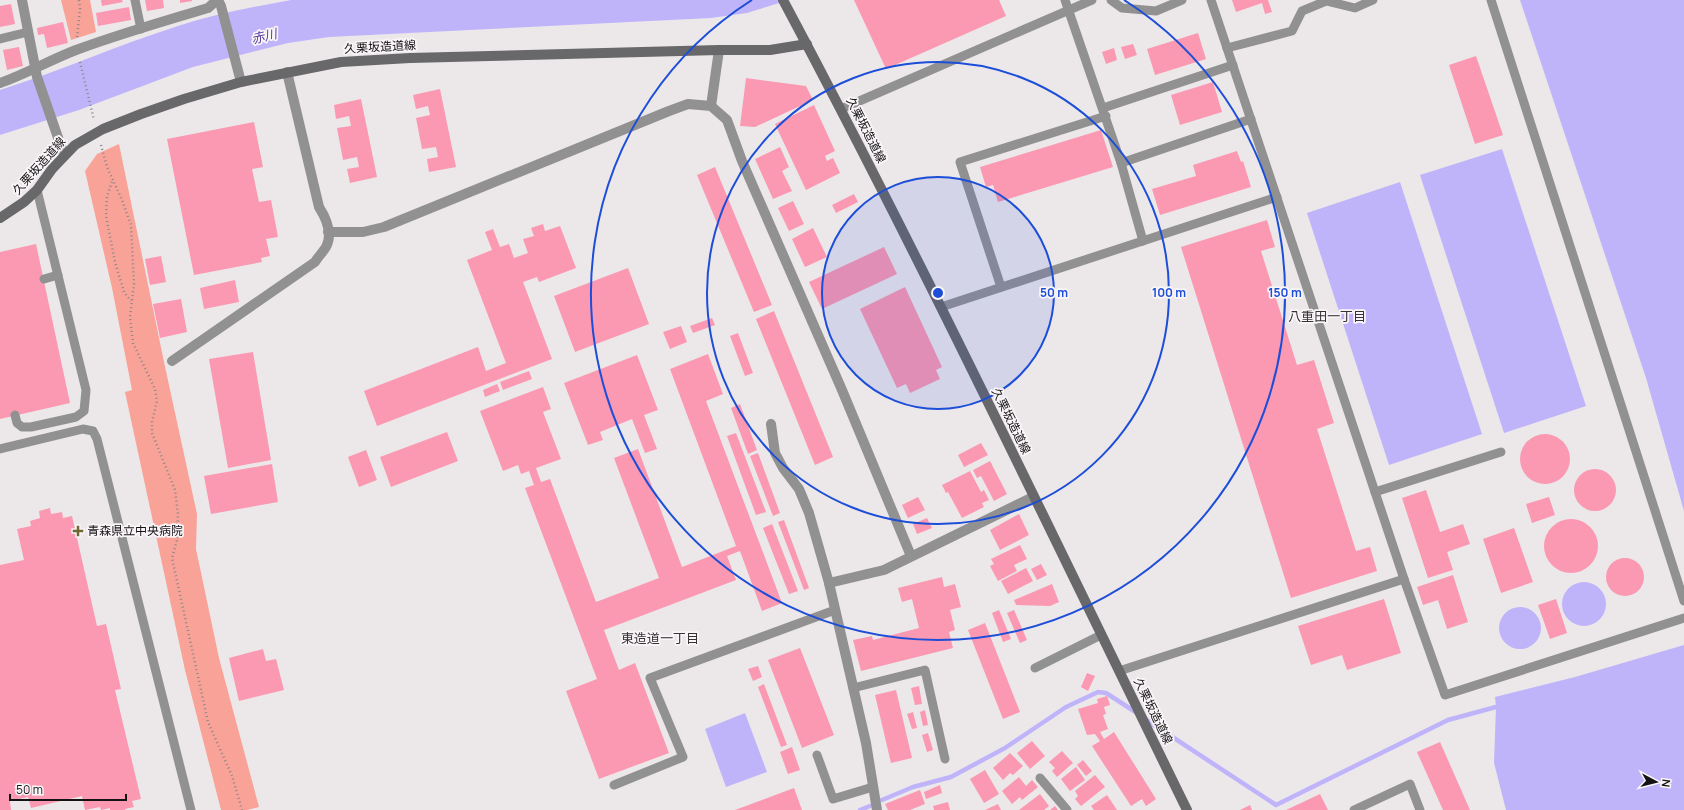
<svg xmlns="http://www.w3.org/2000/svg" width="1684" height="810" viewBox="0 0 1684 810" font-family="Manrope,'Noto Sans JP',sans-serif">
<style>
.green{fill:#f9a298}
.water{fill:#bfb4fa}
.lines{fill:none;stroke-linecap:round;stroke-linejoin:round}
.stream{stroke:#bfb4fa;stroke-width:4.5}
.building{fill:#fb98b2}
.path{stroke:#8a8789;stroke-width:2.5;stroke-dasharray:1 3;stroke-linecap:butt}
.service{stroke:#929192;stroke-width:9}
.minor{stroke:#929192;stroke-width:10}
.secondary{stroke:#686769;stroke-width:10}
.ring{fill:none;stroke:#1d4ed8;stroke-width:2}
.poi-dot{fill:#716734;stroke:#f9f5f8;stroke-width:1.5}
.labels{text-anchor:middle;stroke-width:3.5;stroke-linejoin:round;paint-order:stroke}
.street-label{font-size:12px;fill:#141213;stroke:#f9f5f8}
.poi-label{font-size:12px;fill:#141213;stroke:#f9f5f8;text-anchor:start}
.water-label{font-size:13px;font-style:italic;fill:#563b9d;stroke:#f9f5f8}
.neighbourhood-label{font-size:13px;fill:#363335;stroke:#f9f5f8}
.centre{fill:#1d4ed8;stroke:#f9f5f8;stroke-width:2}
.ring-label{font-size:12px;text-anchor:middle;font-weight:bold;fill:#1d4ed8;stroke:#f9f5f8;stroke-width:3.5;stroke-linejoin:round;paint-order:stroke}
</style>
<rect width="100%" height="100%" fill="#ece8ea"/>
<!-- green -->
<g class="green">
<path d="M61,0H90L96,32L71,40Z"/>
<path d="M119,144L164,362L197,514L196,549L219,658L259,807L247,810H221L185,670L125,392L132,390L112,288L85,171L97,154Z"/>
</g>
<!-- water -->
<g class="water">
<path d="M291,0H789L747,13L711,18L329,37L288,43L193,67L79,110L0,135V90C60,71 118,45 178,26C215,14 253,7 291,0Z"/>
<path d="M1520,0H1684V511L1646,378Z"/>
<path d="M1502,149L1586,406L1504,433L1420,175Z"/>
<path d="M1400,182L1482,434L1389,465L1307,213Z"/>
<circle cx="1584" cy="604" r="22"/>
<circle cx="1520" cy="628" r="21"/>
<path d="M1684,645V810H1506L1494,763L1496,707L1495,697L1575,677Z"/>
<path d="M745,713L767,772L726,787L705,729Z"/>
</g>
<g class="lines">
<!-- stream -->
<g class="stream">
<path d="M1145,719L1276,805L1448,720L1496,707"/>
<path d="M882,800L913,787L951,777L1005,748L1066,707L1098,692L1106,693L1137,713"/>
<path d="M860,810L870,806"/>
</g>
</g>
<!-- building -->
<g class="building">
<path d="M101,0H122L123,2L102,6Z"/>
<path d="M145,0H163L164,8L147,11Z"/>
<path d="M180,0H192V1L180,3Z"/>
<path d="M854,0H999L1006,16L886,69Z"/>
<path d="M1232,0H1268L1272,12L1265,14L1262,3L1236,12Z"/>
<path d="M11,4L15,24L0,27V6Z"/>
<path d="M129,7L131,20L98,26L96,13Z"/>
<path d="M63,22L68,43L47,48L44,34L38,35L37,28Z"/>
<path d="M1198,33L1206,59L1155,75L1147,49Z"/>
<path d="M1133,44L1137,55L1125,59L1121,47Z"/>
<path d="M19,47L23,66L7,70L3,50Z"/>
<path d="M1114,48L1117,60L1106,64L1102,52Z"/>
<path d="M1476,56L1503,135L1475,144L1449,65Z"/>
<path d="M746,78L806,86L813,100L755,127L740,126Z"/>
<path d="M1213,82L1222,112L1180,125L1171,95Z"/>
<path d="M440,89L456,167L429,172L427,159L438,157L436,147L422,149L416,118L430,115L428,106L416,109L413,95Z"/>
<path d="M361,99L377,177L350,183L347,169L359,167L357,157L343,160L337,128L351,126L349,116L336,119L334,105Z"/>
<path d="M814,105L835,151L825,156L827,161L833,158L840,173L806,190L775,124Z"/>
<path d="M254,122L263,167L252,169L259,202L271,200L278,237L266,239L270,256L261,258L262,262L194,275L167,139Z"/>
<path d="M1101,130L1113,167L998,202L993,185L986,187L980,167Z"/>
<path d="M780,147L789,167L782,171L792,191L773,199L755,159Z"/>
<path d="M1237,151L1241,162L1243,161L1251,187L1160,215L1152,189L1196,176L1193,165Z"/>
<path d="M715,167L772,305L754,312L697,175Z"/>
<path d="M854,194L858,202L836,213L832,205Z"/>
<path d="M793,201L804,224L789,231L778,208Z"/>
<path d="M1267,220L1275,247L1261,251L1297,365L1314,360L1334,423L1317,429L1356,551L1370,547L1377,571L1291,598L1181,247Z"/>
<path d="M543,224L545,231L560,226L576,268L539,282L537,277L523,282L552,359L377,426L364,391L478,347L486,371L506,363L467,260L492,250L485,232L493,229L500,247L509,244L514,258L528,253L523,239L534,236L531,228Z"/>
<path d="M813,228L827,257L805,267L792,239Z"/>
<path d="M36,244L70,403L0,419V252Z"/>
<path d="M884,247L897,274L822,309L809,282Z"/>
<path d="M161,256L166,282L150,285L145,259Z"/>
<path d="M628,268L649,324L575,352L554,296Z"/>
<path d="M235,280L239,302L204,309L200,288Z"/>
<path d="M905,287L942,367L936,370L940,379L910,393L906,384L897,388L860,309Z"/>
<path d="M181,299L187,332L160,338L153,304Z"/>
<path d="M774,311L833,457L815,465L756,319Z"/>
<path d="M712,318L715,325L693,333L690,326Z"/>
<path d="M681,326L687,342L670,349L663,332Z"/>
<path d="M738,333L753,373L745,376L730,336Z"/>
<path d="M253,352L271,460L228,468L209,359Z"/>
<path d="M708,354L723,394L706,401L782,603L762,611L740,551L727,556L736,580L604,630L619,670L635,663L669,753L599,779L566,691L597,679L525,488L534,485L529,471L521,474L518,465L503,471L480,411L543,387L551,409L543,412L561,459L536,468L541,482L550,479L596,602L659,578L614,458L638,449L682,567L736,546L670,369Z"/>
<path d="M637,355L658,410L644,415L657,449L645,453L632,419L600,432L603,440L588,445L564,383Z"/>
<path d="M529,371L532,379L503,390L500,382Z"/>
<path d="M497,384L500,391L485,397L483,390Z"/>
<path d="M740,404L757,450L748,454L731,408Z"/>
<path d="M447,432L458,461L391,487L380,457Z"/>
<path d="M736,433L766,512L756,515L727,436Z"/>
<circle cx="1545" cy="459" r="25"/>
<path d="M981,443L988,455L964,467L958,455Z"/>
<path d="M366,450L377,480L359,487L348,457Z"/>
<path d="M758,453L780,513L773,516L750,456Z"/>
<path d="M990,461L1007,494L994,501L981,476L977,478L973,470Z"/>
<path d="M272,464L278,502L211,514L204,476Z"/>
<circle cx="1595" cy="490" r="21"/>
<path d="M970,471L981,492L984,490L989,500L982,503L984,507L962,518L948,492L946,493L942,485Z"/>
<path d="M1426,490L1440,532L1463,524L1470,544L1447,552L1453,570L1428,578L1402,498Z"/>
<path d="M918,497L925,510L908,518L902,505Z"/>
<path d="M1549,497L1555,515L1532,523L1526,504Z"/>
<path d="M50,508L51,514L62,512L63,518L72,516L97,626L106,624L121,689L115,690L141,799L132,801L134,807L125,809V810H110V808L101,810L100,807L85,810L82,796L31,808L28,797L10,801L11,810H0V565L24,560L17,529L31,526L30,521L40,518L39,511Z"/>
<path d="M1019,514L1029,535L1000,550L990,530Z"/>
<path d="M927,518L932,528L917,534L913,524Z"/>
<circle cx="1571" cy="546" r="27"/>
<path d="M784,520L809,588L804,590L778,522Z"/>
<path d="M772,524L798,591L789,594L763,528Z"/>
<path d="M1514,528L1533,582L1501,593L1483,539Z"/>
<path d="M1020,545L1027,559L1014,565L1017,571L998,581L990,566L994,564L991,559Z"/>
<circle cx="1625" cy="577" r="19"/>
<path d="M1041,564L1047,575L1037,580L1031,569Z"/>
<path d="M1026,568L1033,581L1008,594L1001,581Z"/>
<path d="M1453,575L1468,622L1447,629L1438,600L1423,605L1417,587Z"/>
<path d="M942,577L944,587L955,584L961,607L950,610L955,630L949,632L953,648L861,671L853,640L872,636L873,640L919,628L912,599L902,602L898,588Z"/>
<path d="M1052,584L1059,602L1050,606L1016,605L1014,600Z"/>
<path d="M1384,599L1401,653L1347,670L1342,655L1311,665L1298,626Z"/>
<path d="M1556,599L1567,633L1550,639L1538,605Z"/>
<path d="M999,610L1011,639L1003,642L992,613Z"/>
<path d="M1014,610L1027,640L1020,643L1007,613Z"/>
<path d="M985,623L1020,712L1003,719L968,630Z"/>
<path d="M800,648L834,735L802,748L768,660Z"/>
<path d="M263,649L266,661L276,659L284,690L239,701L229,658Z"/>
<path d="M758,666L762,677L753,681L748,669Z"/>
<path d="M1087,673L1095,676L1088,691L1081,687Z"/>
<path d="M764,684L787,745L781,747L758,687Z"/>
<path d="M919,686L922,704L915,705L911,688Z"/>
<path d="M896,690L912,758L891,763L875,695Z"/>
<path d="M1107,696L1110,705L1104,707L1106,714L1103,715L1108,729L1100,732L1104,739L1114,732L1156,799L1146,806L1142,799L1131,806L1092,746L1100,741L1095,734L1087,735L1078,709L1098,703L1097,699Z"/>
<path d="M925,710L928,725L923,726L920,712Z"/>
<path d="M913,712L917,728L912,729L907,714Z"/>
<path d="M928,733L933,750L927,752L922,735Z"/>
<path d="M1032,741L1045,756L1030,769L1017,753Z"/>
<path d="M1440,742L1470,810H1443L1417,752Z"/>
<path d="M792,747L800,770L788,774L780,752Z"/>
<path d="M1062,751L1073,763L1057,777L1052,771L1055,768L1049,762Z"/>
<path d="M1010,753L1023,766L1013,775L1010,773L1003,780L993,768Z"/>
<path d="M1083,760L1092,771L1086,776L1077,765Z"/>
<path d="M1076,767L1085,780L1070,791L1061,779Z"/>
<path d="M985,770L999,794L984,803L970,779Z"/>
<path d="M1095,775L1105,787L1081,806L1075,799L1078,796L1075,791Z"/>
<path d="M1019,777L1026,786L1032,780L1038,787L1022,800L1020,797L1012,804L1002,791Z"/>
<path d="M940,785L942,793L926,799L924,792Z"/>
<path d="M794,788L802,810H735Z"/>
<path d="M920,790L925,804L910,810H888L885,804Z"/>
<path d="M1040,794L1049,806L1044,810H1019Z"/>
<path d="M1320,794L1328,810H1286Z"/>
<path d="M1107,795L1117,810H1094L1091,806Z"/>
<path d="M948,802L950,810H934L933,806Z"/>
<path d="M998,804L1001,810H985Z"/>
<path d="M1250,805L1252,810H1240Z"/>
<path d="M1055,806L1058,810H1050Z"/>
</g>
<g class="lines">
<!-- path -->
<g class="path">
<path d="M77,37L80,9L79,0"/>
<path d="M80,62L94,120"/>
<path d="M101,145L107,167L122,200L131,225L134,284L130,317L133,343L155,389L157,401L152,422V433L175,490L178,514L177,540L172,558L208,722L232,776L242,810"/>
<path d="M112,182L107,196L106,216L115,262L124,292L131,301"/>
</g>
<!-- service -->
<g class="service">
<path d="M135,0L141,29"/>
<path d="M1065,0L1121,163L1143,241"/>
<path d="M1111,0L1122,8L1156,11L1182,0"/>
<path d="M1211,0L1404,579L1445,695L1684,618"/>
<path d="M1491,0L1684,601"/>
<path d="M0,39L28,32"/>
<path d="M1227,48L1292,31L1302,11L1326,1L1355,8L1373,0"/>
<path d="M1103,108L1233,65"/>
<path d="M841,109L1092,0"/>
<path d="M1121,163L1251,119"/>
<path d="M44,279L58,275"/>
<path d="M1001,287L960,162L1106,116"/>
<path d="M941,307L1277,197"/>
<path d="M15,415L17,423L22,427H31L76,417L84,411L86,390L37,190"/>
<path d="M0,449L83,429L93,431L97,439L191,810"/>
<path d="M1375,492L1501,452"/>
<path d="M1035,668L1101,635"/>
<path d="M1119,671L1404,579"/>
<path d="M853,688L925,670L945,759"/>
<path d="M817,755L833,799L873,787"/>
<path d="M1040,778L1067,810"/>
<path d="M614,785L683,757L650,678L835,610"/>
<path d="M1354,810L1410,784L1420,810"/>
</g>
<!-- minor -->
<g class="minor">
<path d="M22,0L37,77L64,155"/>
<path d="M218,0L221,6L241,82"/>
<path d="M0,83C26,74 50,60 76,50C119,34 164,21 208,8L217,0"/>
<path d="M711,106L719,50"/>
<path d="M328,232H363L384,227L669,111L688,104L711,106L727,120L742,161L842,390L911,556"/>
<path d="M172,361L315,262C318,257 323,252 326,247C333,234 326,218 319,207L287,72"/>
<path d="M771,424L775,453L783,468L799,489L809,513L829,583L866,743L877,810"/>
<path d="M829,583L884,570L1033,497"/>
</g>
<!-- secondary -->
<g class="secondary">
<path d="M783,0C925,266 1054,539 1187,810"/>
<path d="M0,218L24,202L37,190L52,169L75,145L103,129L141,114L184,99L241,82L341,62L410,58L719,50H770L807,44"/>
</g>
</g>
<!-- distance rings -->
<circle cx="938" cy="293" r="116" fill="#1d4ed8" fill-opacity=".12"/>
<g class="ring">
<circle cx="938" cy="293" r="116"/>
<circle cx="938" cy="293" r="231"/>
<path d="M1124 0A347 347 0 1 1 752 0"/>
</g>
<!-- markers -->
<path class="poi-dot" d="M76 525h4v4h4v4h-4v4h-4v-4h-4v-4h4z"/>
<g class="labels">
<!-- street labels -->
<g class="street-label">
<text transform="translate(380 47) rotate(-3)" y="4">久栗坂造道線</text>
<text transform="translate(866 130) rotate(63)" y="4">久栗坂造道線</text>
<text transform="translate(39 166) rotate(-48)" y="4">久栗坂造道線</text>
<text transform="translate(1011 421) rotate(64)" y="4">久栗坂造道線</text>
<text transform="translate(1153 711) rotate(64)" y="4">久栗坂造道線</text>
</g>
<!-- poi labels -->
<g class="poi-label">
<text x="87" y="535">青森県立中央病院</text>
</g>
<!-- water labels -->
<g class="water-label">
<text transform="translate(264 36) rotate(-13)" y="5">赤川</text>
</g>
<!-- neighbourhood labels -->
<g class="neighbourhood-label">
<text x="1327" y="321">八重田一丁目</text>
<text x="660" y="643">東造道一丁目</text>
</g>
</g>
<circle cx="938" cy="293" r="6" class="centre"/>
<g class="ring-label">
<text x="1054" y="297">50 m</text>
<text x="1169" y="297">100 m</text>
<text x="1285" y="297">150 m</text>
</g>
<!-- north arrow -->
<g transform="translate(1656 782) rotate(97)" stroke="#f9f5f8" stroke-width="3" paint-order="stroke">
<path d="M0-3L7 15L0 10L-7 15Z" fill="#141213"/>
<text y="-6" font-size="11" font-weight="bold" text-anchor="middle" fill="#141213">N</text>
</g>
<!-- scale -->
<path d="M10 794v6h116v-6" fill="none" stroke="#141213" stroke-width="2"/>
<text x="16" y="794" font-size="12" fill="#141213" stroke="#f9f5f8" stroke-width="3" paint-order="stroke">50 m</text>
</svg>
